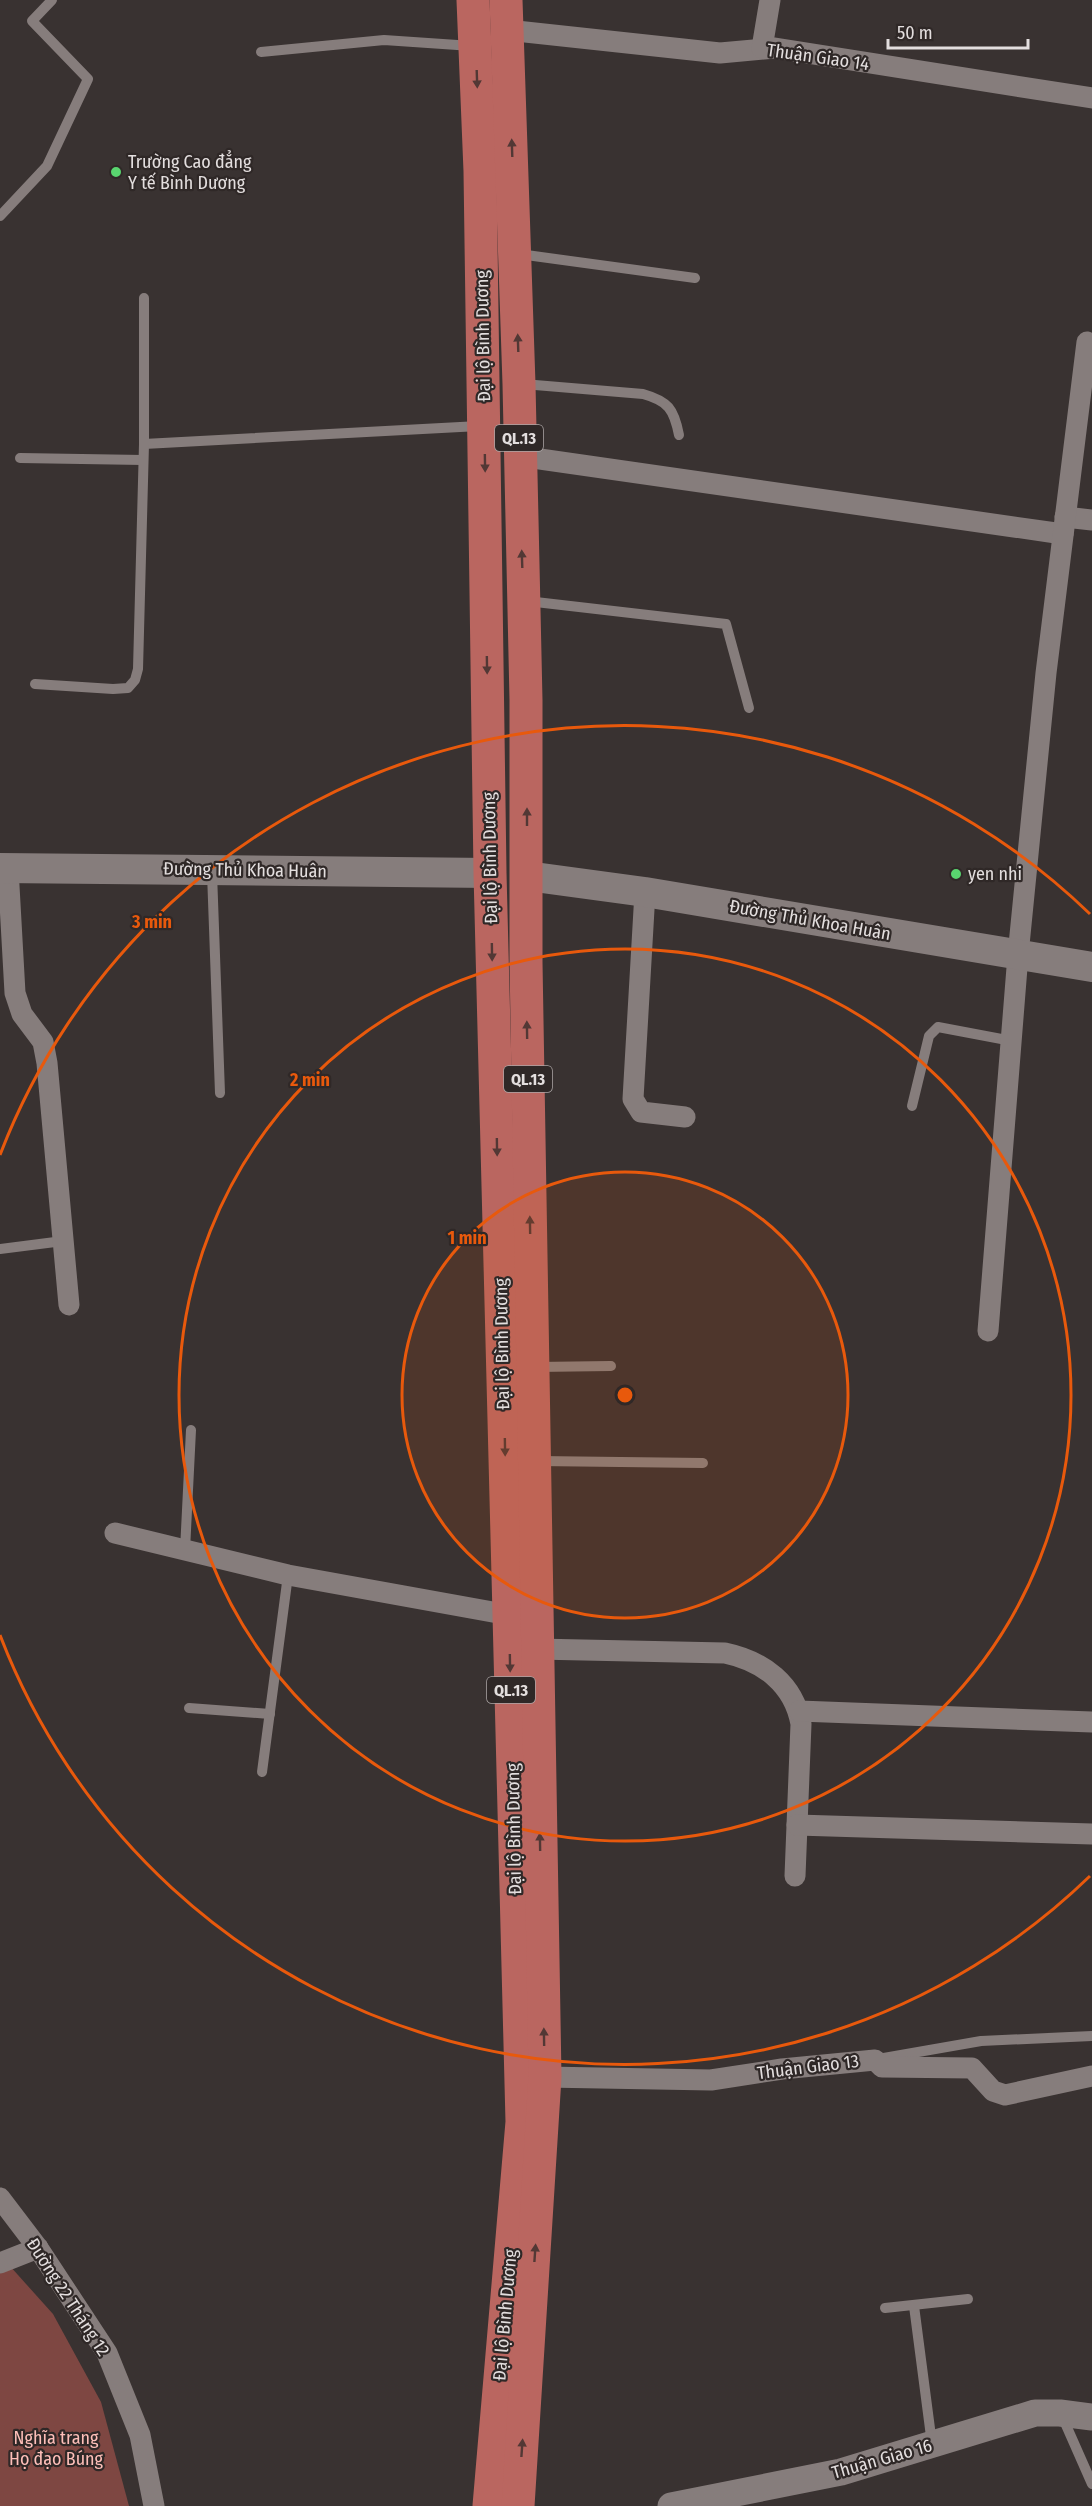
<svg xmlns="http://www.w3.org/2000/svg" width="1092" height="2506" viewBox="0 0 1092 2506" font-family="'Fira Sans Condensed',sans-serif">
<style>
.green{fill:#7e4742}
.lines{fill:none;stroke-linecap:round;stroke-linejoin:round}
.service{stroke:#867d7c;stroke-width:10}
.minor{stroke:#867d7c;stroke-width:21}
.tertiary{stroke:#867d7c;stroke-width:27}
.secondary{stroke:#867d7c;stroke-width:30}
.trunk{stroke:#ba6660;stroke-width:33}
.oneway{fill:#523835}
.ring{fill:none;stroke:#e8590c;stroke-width:3}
.poi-dot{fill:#59d56f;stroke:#2f2827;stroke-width:2}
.labels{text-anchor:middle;stroke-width:4.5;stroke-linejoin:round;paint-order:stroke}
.shield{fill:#2f2827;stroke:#ada7a7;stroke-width:1.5}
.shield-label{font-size:16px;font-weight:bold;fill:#e3dede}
.street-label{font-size:18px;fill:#e3dede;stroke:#2f2827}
.poi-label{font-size:18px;fill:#e3dede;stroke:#2f2827;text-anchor:start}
.park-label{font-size:18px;fill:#febfb9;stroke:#2f2827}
.centre{fill:#e8590c;stroke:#2f2827;stroke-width:3}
.ring-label{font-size:18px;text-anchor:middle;font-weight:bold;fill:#e8590c;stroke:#2f2827;stroke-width:4.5;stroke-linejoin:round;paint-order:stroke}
</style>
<rect width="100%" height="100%" fill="#393231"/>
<!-- green -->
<path class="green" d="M9,2265L53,2314L101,2402L129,2506H0V2268Z"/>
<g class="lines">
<!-- service -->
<g class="service">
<path d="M261,52L384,40L472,46"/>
<path d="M0,216L47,166L88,79L32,21L52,0"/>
<path d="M519,254L695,278"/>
<path d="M523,384L643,394C668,401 674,409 679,435"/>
<path d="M144,444L479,426"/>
<path d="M20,458L143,460"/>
<path d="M527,601L726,624L749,708"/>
<path d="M35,684L113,689L128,688L135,680L138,669L144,444V298"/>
<path d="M212,873L220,1093"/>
<path d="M912,1106L929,1036L938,1027L1012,1041"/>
<path d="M0,1249L63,1241"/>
<path d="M536,1367L611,1366"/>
<path d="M538,1461L703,1463"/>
<path d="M185,1550L191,1430"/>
<path d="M189,1708L270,1714"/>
<path d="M262,1772L288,1575"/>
<path d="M878,2059L981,2041L1092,2036"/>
<path d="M914,2306L932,2444"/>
<path d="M885,2308L968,2299"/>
<path d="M1062,2416L1092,2484"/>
</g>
<!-- minor -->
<g class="minor">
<path d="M507,30L720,53L775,48L1092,98"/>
<path d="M762,48L770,0"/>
<path d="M519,456L1063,534"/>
<path d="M1065,517L1092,520"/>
<path d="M8,868L15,993L22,1014L43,1042L47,1063L69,1305"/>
<path d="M645,892L633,1099L641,1112L685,1117"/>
<path d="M988,1331L1018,955L1046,673L1087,342"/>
<path d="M115,1533L288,1575L509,1615"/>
<path d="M536,1649L725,1653C763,1661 794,1684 801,1724L795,1876"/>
<path d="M799,1711L1092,1722"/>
<path d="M797,1825L1092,1834"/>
<path d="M545,2077L711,2080L782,2069L875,2060L882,2067L972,2068L993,2091L1005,2095L1092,2076"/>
<path d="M0,2198L38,2248L107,2353L140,2435L154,2506"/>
<path d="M0,2263L38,2248"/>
</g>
<!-- tertiary -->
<path class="tertiary" d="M671,2506L841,2472L1035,2413H1060L1092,2417"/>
<!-- secondary -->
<g class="secondary">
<path d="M0,868L490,873"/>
<path d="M527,876L645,892L1092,967"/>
</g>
<!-- trunk -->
<g class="trunk">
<path d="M473,0L480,171L490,873L522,2122L489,2506"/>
<path d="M506,0L519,384L526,700V962L545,2077L518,2506"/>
</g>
</g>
<!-- one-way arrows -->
<defs><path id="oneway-solid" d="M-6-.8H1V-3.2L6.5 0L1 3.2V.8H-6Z" transform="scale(1.5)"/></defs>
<g class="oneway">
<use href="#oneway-solid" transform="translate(477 79) rotate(88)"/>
<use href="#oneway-solid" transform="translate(512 148) rotate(-92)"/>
<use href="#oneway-solid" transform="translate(518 343) rotate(-92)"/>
<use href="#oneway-solid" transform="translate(485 463) rotate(89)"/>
<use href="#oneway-solid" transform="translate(522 559) rotate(-92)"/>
<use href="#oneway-solid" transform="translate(487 665) rotate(89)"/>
<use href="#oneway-solid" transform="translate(527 817) rotate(-90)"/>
<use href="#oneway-solid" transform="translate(492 952) rotate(89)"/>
<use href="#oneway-solid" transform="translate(527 1030) rotate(-91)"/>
<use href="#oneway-solid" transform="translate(497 1147) rotate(89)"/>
<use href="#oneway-solid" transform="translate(530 1225) rotate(-91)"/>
<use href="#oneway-solid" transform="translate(505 1447) rotate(89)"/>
<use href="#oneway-solid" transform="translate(510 1663) rotate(89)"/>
<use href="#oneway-solid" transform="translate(540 1842) rotate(-91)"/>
<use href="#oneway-solid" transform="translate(544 2037) rotate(-91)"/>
<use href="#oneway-solid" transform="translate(535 2253) rotate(-86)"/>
<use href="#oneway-solid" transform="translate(522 2448) rotate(-86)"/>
</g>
<!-- distance rings -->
<circle cx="625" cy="1395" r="223" fill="#e8590c" fill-opacity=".12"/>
<g class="ring">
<circle cx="625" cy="1395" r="223"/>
<circle cx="625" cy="1395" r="446"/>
<path d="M1090 1876A669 669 0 0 1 0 1635M0 1155A669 669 0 0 1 1090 914"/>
</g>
<!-- markers -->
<g class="poi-dot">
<circle cx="116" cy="172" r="6"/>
<circle cx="956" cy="874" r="6"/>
</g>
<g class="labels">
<!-- shield labels -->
<g class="shield">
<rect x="495" y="425" width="48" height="26" rx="4.5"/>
<rect x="504" y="1066" width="48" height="26" rx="4.5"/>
<rect x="487" y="1677" width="48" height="26" rx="4.5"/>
</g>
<g class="shield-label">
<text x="519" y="444">QL.13</text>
<text x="528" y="1085">QL.13</text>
<text x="511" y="1696">QL.13</text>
</g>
<!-- street labels -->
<g class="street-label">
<text transform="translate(818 57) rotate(8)" y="6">Thuận Giao 14</text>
<text transform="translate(483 336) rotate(-91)" y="6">Đại lộ Bình Dương</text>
<text transform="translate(490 858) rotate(-91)" y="6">Đại lộ Bình Dương</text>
<text transform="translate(245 870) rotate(1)" y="6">Đường Thủ Khoa Huân</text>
<text transform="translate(810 920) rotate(10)" y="6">Đường Thủ Khoa Huân</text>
<text transform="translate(502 1344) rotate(-91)" y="6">Đại lộ Bình Dương</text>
<text transform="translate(514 1829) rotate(-91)" y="6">Đại lộ Bình Dương</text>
<text transform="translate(808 2067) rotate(-7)" y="6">Thuận Giao 13</text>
<text transform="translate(68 2297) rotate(57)" y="6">Đường 22 Tháng 12</text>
<text transform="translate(505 2315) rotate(-85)" y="6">Đại lộ Bình Dương</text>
<text transform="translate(882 2459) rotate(-16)" y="6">Thuận Giao 16</text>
</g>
<!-- poi labels -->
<g class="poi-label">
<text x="128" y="168">Trường Cao đẳng<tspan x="128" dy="21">Y tế Bình Dương</tspan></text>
<text x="968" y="880">yen nhi</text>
</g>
<!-- park labels -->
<g class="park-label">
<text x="56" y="2444">Nghĩa trang<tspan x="56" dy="21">Họ đạo Búng</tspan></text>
</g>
</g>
<circle cx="625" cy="1395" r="9" class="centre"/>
<g class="ring-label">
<text x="152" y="928">3 min</text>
<text x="310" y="1086">2 min</text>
<text x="467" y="1244">1 min</text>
</g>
<!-- scale -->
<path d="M888 39v9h140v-9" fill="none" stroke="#e3dede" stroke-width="3"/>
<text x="897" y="39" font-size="18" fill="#e3dede" stroke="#2f2827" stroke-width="4.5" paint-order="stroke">50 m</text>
</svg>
